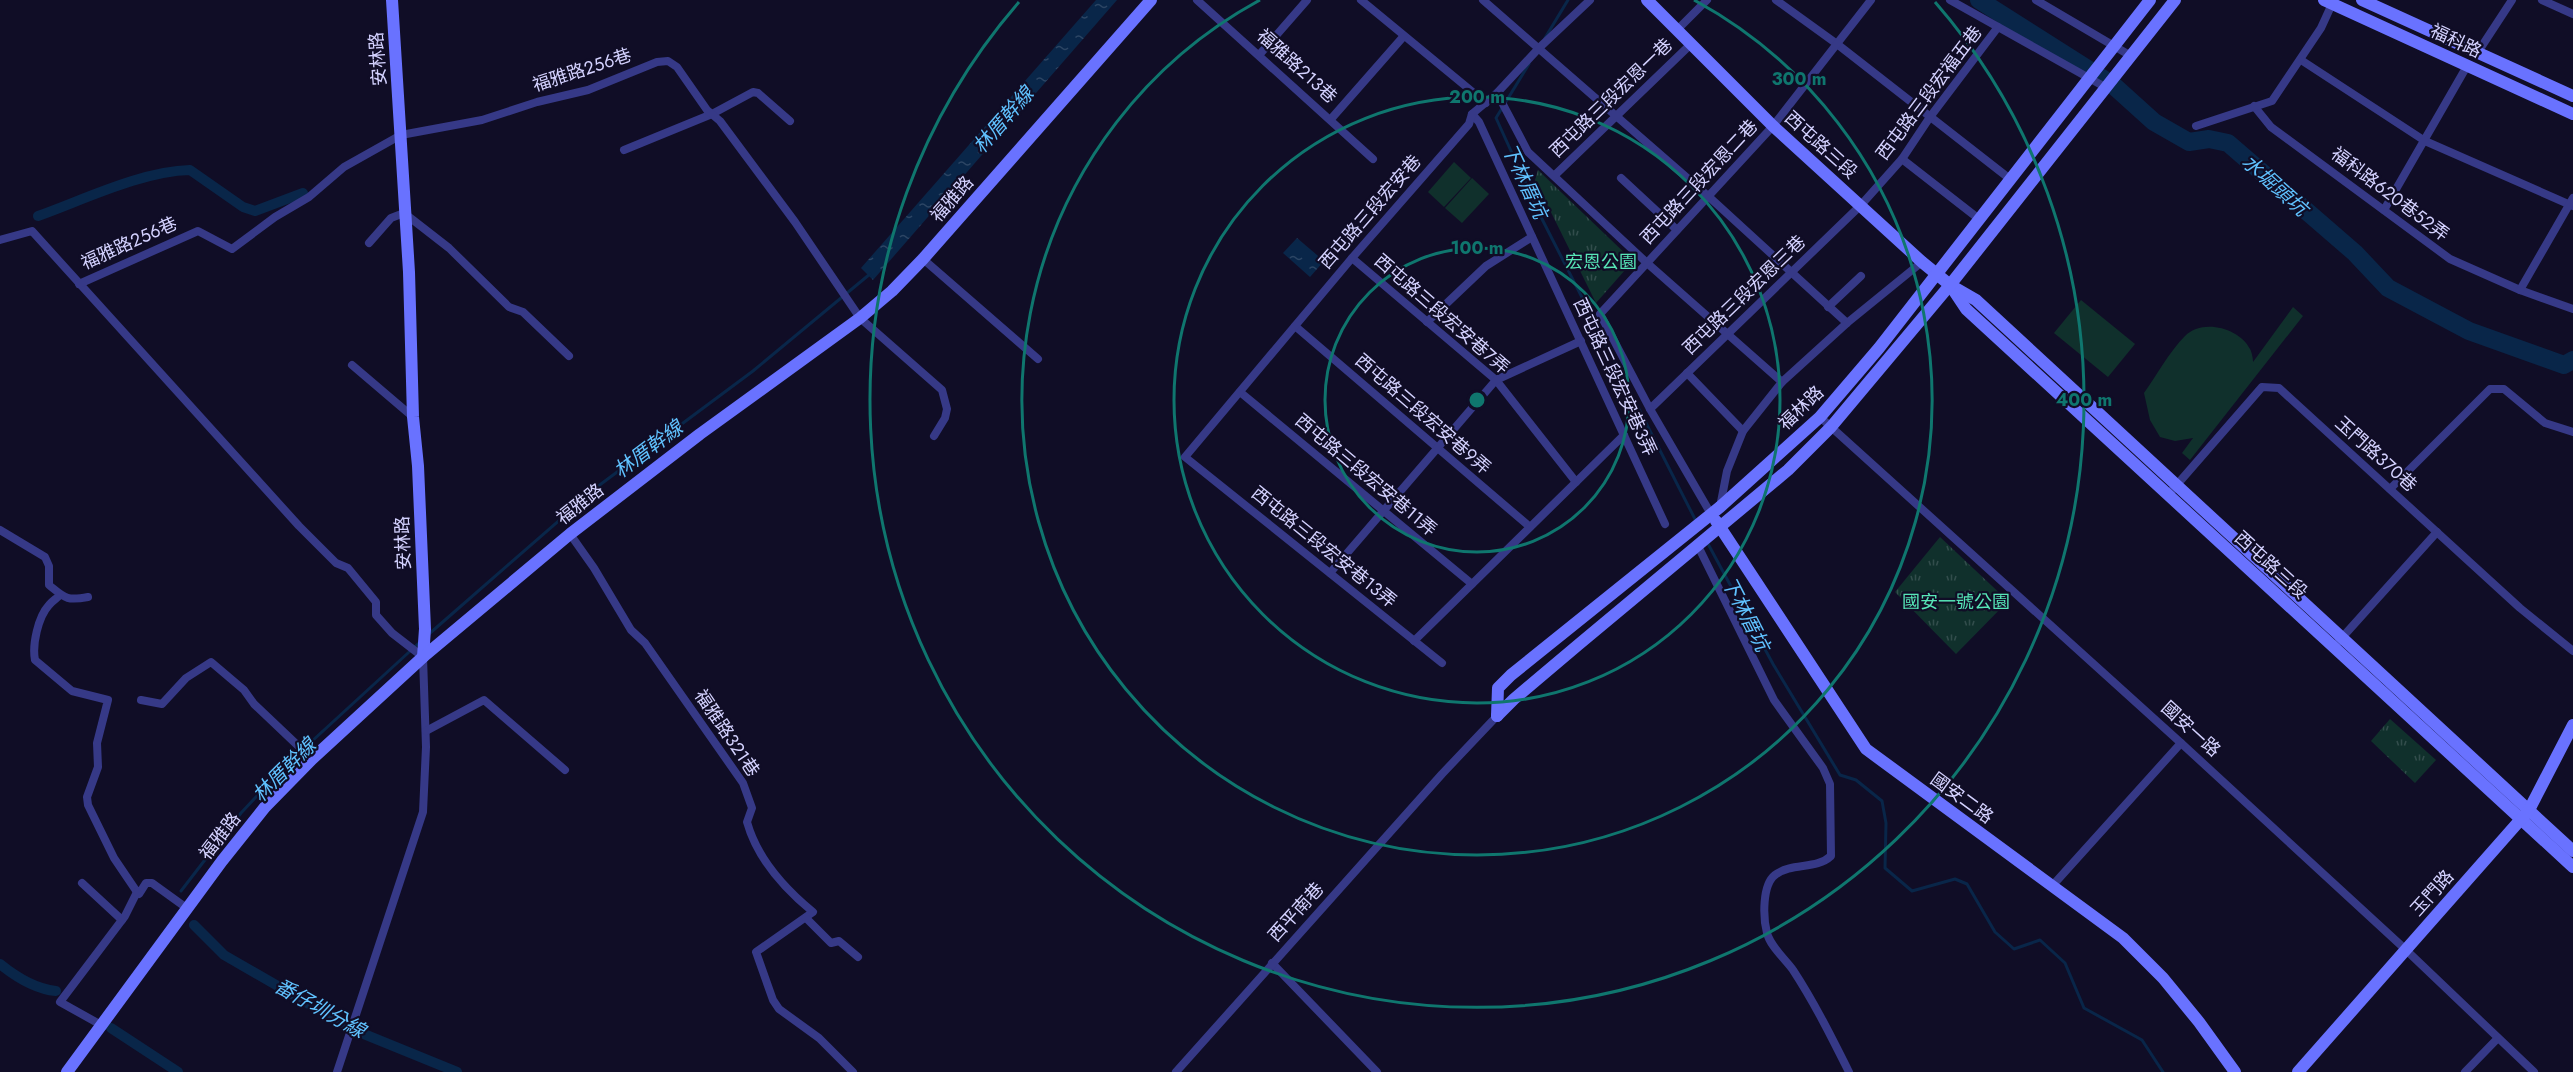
<svg xmlns="http://www.w3.org/2000/svg" width="2573" height="1072" viewBox="0 0 2573 1072" font-family="Jost,'Noto Sans TC',sans-serif">
<style>
.grass{fill:#10302c}
.park{fill:url(#park-tufts)}
.water{fill:url(#water-ripples)}
.lines{fill:none;stroke-linecap:round;stroke-linejoin:round}
.stream{stroke:#092649;stroke-width:3}
.canal{stroke:#092649;stroke-width:10}
.river{stroke:#092649;stroke-width:18}
.street{stroke:#363987;stroke-width:8}
.secondary{stroke:#6972ff;stroke-width:12}
.ring{fill:none;stroke:#0f766e;stroke-width:3}
.labels{text-anchor:middle;stroke-width:4.5;stroke-linejoin:round;paint-order:stroke}
.street-label{font-size:18px;fill:#d4d2ff;stroke:#100d26}
.park-label{font-size:18px;fill:#57e6b7;stroke:#100d26}
.water-label{font-size:20px;font-style:italic;fill:#60c2ff;stroke:#100d26}
.centre{fill:#0f766e;stroke:#100d26;stroke-width:3}
.ring-label{font-size:18px;text-anchor:middle;font-weight:bold;fill:#0f766e;stroke:#100d26;stroke-width:4.5;stroke-linejoin:round;paint-order:stroke}
</style>
<defs>
<pattern id="park-tufts" width="24" height="20" patternUnits="userSpaceOnUse" patternTransform="scale(1.5)"><rect width="24" height="20" fill="#10302c"/><path d="M3 7l-1-3M5 7V3M7 7l1-3M15 17l-1-3M17 17v-4M19 17l1-3" fill="none" stroke="#324d4c"/></pattern>
<pattern id="water-ripples" width="26" height="14" patternUnits="userSpaceOnUse" patternTransform="scale(1.5)"><rect width="26" height="14" fill="#092649"/><path d="M2 4q2-2 4 0t4 0M15 11q2-2 4 0t4 0" fill="none" stroke="#2c4564"/></pattern>
</defs>
<rect width="100%" height="100%" fill="#100d26"/>
<!-- grass -->
<g class="grass">
<path d="M1454,162L1471,178L1444,207L1428,192Z"/>
<path d="M1472,178L1489,194L1462,223L1445,208Z"/>
<path d="M2081,300L2135,344L2108,377L2054,333Z"/>
<path d="M2293,307L2303,316L2190,460L2182,453L2193,438L2175,441L2160,437L2150,420L2144,393C2157,375 2169,352 2185,336C2202,318 2240,328 2250,349C2252,353 2253,359 2253,362Z"/>
</g>
<!-- park -->
<g class="park">
<path d="M1538,170L1633,261L1596,303L1535,180Z"/>
<path d="M1940,537L2008,601L1956,654L1895,592Z"/>
<path d="M2390,719L2436,760L2415,783L2371,741Z"/>
</g>
<!-- water -->
<g class="water">
<path d="M1096,0H1117L873,280L861,268Z"/>
<path d="M1297,238L1324,261L1310,277L1283,253Z"/>
</g>
<g class="lines">
<!-- stream -->
<g class="stream">
<path d="M1545,38L1568,0"/>
<path d="M1529,64L1496,118L1542,219L1697,523"/>
<path d="M1707,542L1773,664L1840,775L1856,780L1882,801L1886,823L1885,868L1912,891L1955,879L1967,884L1995,932L2014,949L2040,940L2065,963L2084,1008L2142,1040L2163,1072"/>
<path d="M429,634L601,484L753,371L870,274"/>
<path d="M181,891L241,813L287,764L420,642"/>
</g>
<!-- canal -->
<g class="canal">
<path d="M38,216C83,200 142,171 190,170L243,207L255,211L303,193"/>
<path d="M194,925L224,955L354,1030L457,1072"/>
<path d="M0,964C16,977 35,989 56,991"/>
<path d="M111,1028L178,1072"/>
</g>
<!-- river -->
<path class="river" d="M1979,0L2113,85L2154,122L2189,142L2209,139L2228,143L2355,253L2388,288L2469,331L2564,365L2573,360"/>
<!-- street -->
<g class="street">
<path d="M1197,0L1373,159"/>
<path d="M1361,0L1486,103"/>
<path d="M1483,0L1708,196L1847,323"/>
<path d="M1776,0L1837,44L2010,179"/>
<path d="M1950,0L2105,87"/>
<path d="M2036,0L2131,56"/>
<path d="M2542,0L2573,14"/>
<path d="M1677,30L1707,0"/>
<path d="M2478,52L2512,0"/>
<path d="M1260,54L1307,0"/>
<path d="M2301,60L2425,141L2573,206"/>
<path d="M1497,93L1528,152L1647,263L1782,382"/>
<path d="M2254,106L2271,127L2450,259L2520,290L2573,309"/>
<path d="M1472,114L1479,122L1665,524"/>
<path d="M1331,119L1403,37"/>
<path d="M2196,126L2272,101L2321,28L2332,4"/>
<path d="M624,150L712,114L753,92L758,93L790,121"/>
<path d="M1902,159L1979,219"/>
<path d="M1554,176L1691,44"/>
<path d="M1621,178L1677,230"/>
<path d="M2384,210L2467,66"/>
<path d="M0,240L32,231L299,526L336,563L348,568L376,602V615L392,633L423,657L426,747L423,812L337,1072"/>
<path d="M369,243L391,218L404,213L449,248L509,307L523,312L569,356"/>
<path d="M1352,258L1496,380L1576,482"/>
<path d="M923,259L1038,359"/>
<path d="M79,284L198,231L232,249L275,217L309,197L344,167L401,135L482,120L537,102L588,90L657,62L668,61L677,67L707,110L720,121L795,222L860,318L942,390L947,409L945,418L934,436"/>
<path d="M2520,290L2573,198"/>
<path d="M1828,307L1861,276"/>
<path d="M1427,322L1486,266L1532,237"/>
<path d="M1295,326L1530,527"/>
<path d="M352,365L413,417"/>
<path d="M1687,373L1743,431"/>
<path d="M1240,392L1472,584"/>
<path d="M1650,409L1861,205L1902,159L1930,117L1998,27"/>
<path d="M1820,417L2181,743L2405,949L2534,1072"/>
<path d="M2390,489L2490,389H2504L2545,423L2573,432"/>
<path d="M2168,495L2262,387L2279,388L2520,608L2573,651"/>
<path d="M1720,507L1727,471L1743,431L1782,382L1847,323L1922,262"/>
<path d="M1711,514L1650,409L1600,314L1773,126L1871,0"/>
<path d="M0,530L45,557L49,566V585C65,598 66,601 88,597"/>
<path d="M570,534L594,568L631,630L645,643L743,783L752,808L747,822C757,858 785,889 813,912L756,952L773,1000L779,1009L819,1038L853,1072"/>
<path d="M1698,546L1774,700L1823,768L1830,784L1831,856C1816,870 1792,862 1775,875C1762,885 1763,918 1767,933C1770,946 1785,959 1793,970C1814,1002 1832,1038 1849,1072"/>
<path d="M1330,573L1496,380L1581,341"/>
<path d="M59,596C56,599 52,601 49,605C38,617 32,645 35,660L72,691L108,700L97,743L98,767L87,797L88,805L114,858L137,892L139,894L146,883H152L188,909"/>
<path d="M1414,641L1624,435"/>
<path d="M2339,641L2437,532"/>
<path d="M1442,663L1185,457L1352,258L1469,124L1472,114L1497,93L1539,48L1590,0"/>
<path d="M141,700L162,704L186,678L211,662L244,690L254,704L312,759"/>
<path d="M426,731L484,700L565,770"/>
<path d="M82,883L122,920"/>
<path d="M2053,885L2181,743"/>
<path d="M806,918L831,943L839,941L858,957"/>
<path d="M1272,963L1377,1072"/>
<path d="M103,1026L60,1002L125,916L137,892"/>
<path d="M1176,1072L1442,774L1497,716"/>
<path d="M2465,1072L2498,1038"/>
</g>
<!-- secondary -->
<g class="secondary">
<path d="M392,0L409,272L413,417L418,466L425,629L423,657"/>
<path d="M1647,0L1773,126L1922,262L1950,285L1976,300L2573,851"/>
<path d="M2324,0L2573,114"/>
<path d="M2362,0L2573,96"/>
<path d="M1952,288L1966,309L2573,867"/>
<path d="M1716,521L1866,749L2123,938L2163,978L2199,1022L2235,1072"/>
<path d="M1497,716L1514,699L1578,645L1788,470L1831,427L1950,285L2175,0"/>
<path d="M1497,716L1498,688L1511,675L1720,507L1820,417L1879,348L2150,0"/>
<path d="M67,1072L222,861L265,807L312,759L423,657L570,534L700,434L860,318L892,291L923,259L1151,0"/>
<path d="M2298,1072L2529,810L2573,725"/>
</g>
</g>
<!-- distance rings -->
<g class="ring">
<circle cx="1477" cy="400" r="152"/>
<circle cx="1477" cy="400" r="303"/>
<path d="M1694 0A455 455 0 1 1 1260 0"/>
<path d="M1935 2A607 607 0 1 1 1019 2"/>
</g>
<g class="labels">
<!-- street labels -->
<g class="street-label">
<text transform="translate(2456 41) rotate(25)" y="6">福科路</text>
<text transform="translate(378 59) rotate(-94)" y="6">安林路</text>
<text transform="translate(1297 66) rotate(42)" y="6">福雅路213巷</text>
<text transform="translate(582 70) rotate(-18)" y="6">福雅路256巷</text>
<text transform="translate(1929 93) rotate(-53)" y="6">西屯路三段宏福五巷</text>
<text transform="translate(1611 98) rotate(-44)" y="6">西屯路三段宏恩一巷</text>
<text transform="translate(1821 145) rotate(42)" y="6">西屯路三段</text>
<text transform="translate(1699 182) rotate(-47)" y="6">西屯路三段宏恩二巷</text>
<text transform="translate(2390 194) rotate(37)" y="6">福科路620巷52弄</text>
<text transform="translate(952 199) rotate(-49)" y="6">福雅路</text>
<text transform="translate(1370 212) rotate(-49)" y="6">西屯路三段宏安巷</text>
<text transform="translate(129 243) rotate(-24)" y="6">福雅路256巷</text>
<text transform="translate(1744 295) rotate(-44)" y="6">西屯路三段宏恩三巷</text>
<text transform="translate(1442 314) rotate(41)" y="6">西屯路三段宏安巷7弄</text>
<text transform="translate(1615 377) rotate(65)" y="6">西屯路三段宏安巷3弄</text>
<text transform="translate(1801 408) rotate(-44)" y="6">福林路</text>
<text transform="translate(1423 414) rotate(41)" y="6">西屯路三段宏安巷9弄</text>
<text transform="translate(2376 454) rotate(42)" y="6">玉門路370巷</text>
<text transform="translate(1366 475) rotate(40)" y="6">西屯路三段宏安巷11弄</text>
<text transform="translate(580 504) rotate(-38)" y="6">福雅路</text>
<text transform="translate(403 543) rotate(-92)" y="6">安林路</text>
<text transform="translate(1324 547) rotate(39)" y="6">西屯路三段宏安巷13弄</text>
<text transform="translate(2271 565) rotate(42)" y="6">西屯路三段</text>
<text transform="translate(2191 729) rotate(42)" y="6">國安一路</text>
<text transform="translate(727 733) rotate(56)" y="6">福雅路321巷</text>
<text transform="translate(1962 798) rotate(36)" y="6">國安二路</text>
<text transform="translate(220 836) rotate(-52)" y="6">福雅路</text>
<text transform="translate(2432 893) rotate(-48)" y="6">玉門路</text>
<text transform="translate(1296 912) rotate(-48)" y="6">西平南巷</text>
</g>
<!-- park labels -->
<g class="park-label">
<text x="1601" y="268">宏恩公園</text>
<text x="1956" y="608">國安一號公園</text>
</g>
<!-- water labels -->
<g class="water-label">
<text transform="translate(1003 120) rotate(-49)" y="7">林厝幹線</text>
<text transform="translate(1525 181) rotate(65)" y="7">下林厝坑</text>
<text transform="translate(2275 185) rotate(42)" y="7">水堀頭坑</text>
<text transform="translate(648 449) rotate(-37)" y="7">林厝幹線</text>
<text transform="translate(1746 614) rotate(63)" y="7">下林厝坑</text>
<text transform="translate(284 770) rotate(-45)" y="7">林厝幹線</text>
<text transform="translate(320 1008) rotate(29)" y="7">番仔圳分線</text>
</g>
</g>
<circle cx="1477" cy="400" r="9" class="centre"/>
<g class="ring-label">
<text x="1799" y="85">300 m</text>
<text x="1477" y="103">200 m</text>
<text x="1477" y="254">100 m</text>
<text x="2084" y="406">400 m</text>
</g>
</svg>
